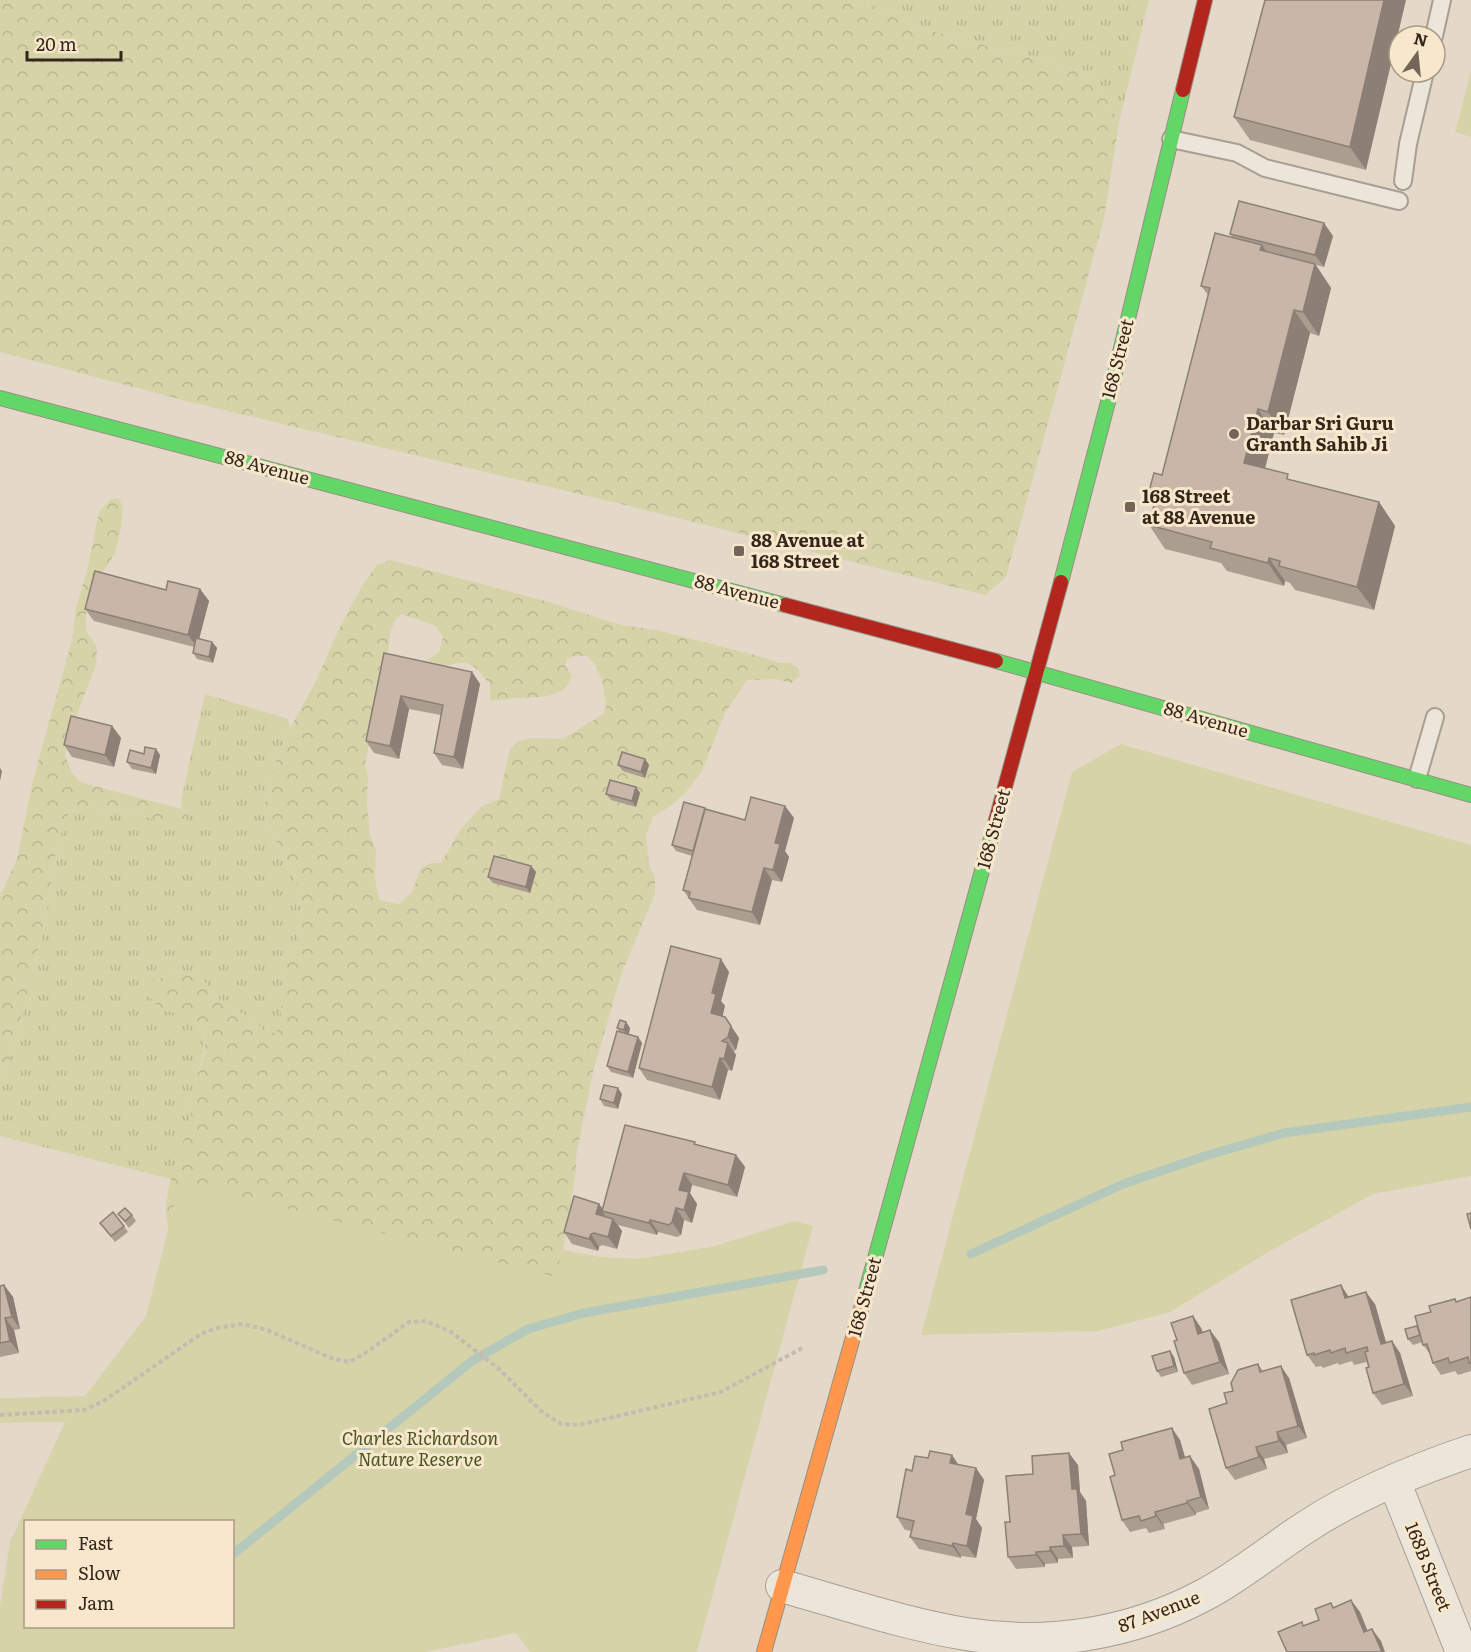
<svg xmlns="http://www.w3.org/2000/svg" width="1471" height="1652" viewBox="0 0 1471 1652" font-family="Literata,serif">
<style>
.grass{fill:url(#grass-tufts)}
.forest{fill:url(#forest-crowns);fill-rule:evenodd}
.green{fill:#d7d3a9;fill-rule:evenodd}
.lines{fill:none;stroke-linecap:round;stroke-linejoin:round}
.stream{stroke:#b4c8bb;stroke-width:9}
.lane-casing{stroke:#a89e92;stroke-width:20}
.street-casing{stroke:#a89e92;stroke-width:34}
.fast-casing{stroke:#988e82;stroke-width:16}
.slow-casing{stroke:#988e82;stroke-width:16}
.jam-casing{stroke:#988e82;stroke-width:16}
.path{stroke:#c4bbb1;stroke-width:4;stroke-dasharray:4.5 3;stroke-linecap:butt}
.lane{stroke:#ece5da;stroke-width:16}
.street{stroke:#ece5da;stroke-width:32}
.fast{stroke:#63d668;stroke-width:14}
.slow{stroke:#ff974d;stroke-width:14}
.jam{stroke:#b3261e;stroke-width:14}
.wall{fill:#ac9d91}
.shaded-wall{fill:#8c7f76}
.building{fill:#c8b6a9;stroke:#8c7f76;stroke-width:1.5}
.poi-dot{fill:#736557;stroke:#f7e7cc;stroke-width:2}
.labels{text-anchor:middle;stroke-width:6;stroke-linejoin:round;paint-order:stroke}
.street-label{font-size:18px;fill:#36261a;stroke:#f7e7cc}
.poi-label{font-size:18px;font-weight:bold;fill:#36261a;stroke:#f7e7cc;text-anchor:start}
.park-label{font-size:18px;font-style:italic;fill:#4b5420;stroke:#f7e7cc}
</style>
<defs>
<pattern id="grass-tufts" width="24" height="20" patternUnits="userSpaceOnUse" patternTransform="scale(1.5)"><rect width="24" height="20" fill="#d7d3a9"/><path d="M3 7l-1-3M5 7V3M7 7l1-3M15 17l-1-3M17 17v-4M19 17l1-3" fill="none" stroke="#b9b591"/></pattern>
<pattern id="forest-crowns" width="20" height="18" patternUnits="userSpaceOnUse" patternTransform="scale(1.5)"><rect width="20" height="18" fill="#d7d3a9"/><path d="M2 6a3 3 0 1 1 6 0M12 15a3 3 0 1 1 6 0" fill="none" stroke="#b9b591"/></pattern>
</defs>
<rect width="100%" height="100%" fill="#e4d9c8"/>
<!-- grass -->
<g class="grass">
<path d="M861,0H1149L1119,123L1095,75L909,25Z"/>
<path d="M205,694L288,719L290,728L277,757L264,806L268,824L299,889L302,914L296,944L283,970L281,1018L276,1034L263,1030L251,1018L226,1006L199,976L179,973L148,982C149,1021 183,1005 199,1025C213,1044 197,1070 193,1088C191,1097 192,1107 191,1116C187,1138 179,1158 171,1179L0,1136V1088L15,1043L45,922L55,858L65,818L73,810L90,807L137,814L170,824L186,815L182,809L181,800Z"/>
</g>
<!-- forest -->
<g class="forest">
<path d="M0,0H861L909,25L1095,75L1119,123L1104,218L1006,577L985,595L625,505L190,402L0,352Z"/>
<path d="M119,498L123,508L121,528L115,553L94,586L86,614V631L97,647L96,665L77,714L65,755L72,773L80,782L182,809L186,815L187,821L170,824L137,814L90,807L73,810L65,818L55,858L45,922L15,1043L0,1088V896L17,859L33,780L72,640L76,607L87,571L99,512L111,499Z"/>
<path d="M391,560L542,600L621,625L656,630L755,655L780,663H790L797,667L800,675L792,683L776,679L747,680L725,713L702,771L687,791L672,805L653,817L646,835L649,864L655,878V894L621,975L593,1072L576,1157V1171L563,1250L599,1257L639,1259L712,1247L795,1221L813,1226L255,1554L169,1232C168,1224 166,1216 166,1209C167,1178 183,1149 190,1119C192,1109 191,1097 193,1087C197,1073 206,1058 205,1042C202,1000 149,1027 147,982L179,973L199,976L226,1006L251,1018L263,1030L276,1033L281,1018L283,970L296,944L302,914L299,889L268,824L264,806L277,757L290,728L315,683L338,631L362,586L377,565ZM401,614L436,626L443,637L439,652L428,660L433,668C468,662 466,655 490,684V700C500,701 509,698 519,698C538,697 567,699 572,675L565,666L567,659L574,656H587L596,666L602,680L606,706L603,714L563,739L531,738L519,741L510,748L499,799L482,806L460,830L441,863H431L421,868L412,892L399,904L379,900L375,878L376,850L370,834L367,804L368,777L365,764L386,668L390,633L395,620Z"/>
</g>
<!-- green -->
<g class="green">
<path d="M1471,71V137L1455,132Z"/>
<path d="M1121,744L1471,845V1176L1373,1194L1270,1251L1170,1312L1099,1331L921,1335L1072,772Z"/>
<path d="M180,1182L555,1277L563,1250L599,1257L639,1259L712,1247L795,1221L813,1226L697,1652H530L516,1633L426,1652H0V1606L10,1542L65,1422L0,1423V1398L85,1396L146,1316ZM26,1522H232V1626H26Z"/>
</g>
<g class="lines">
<!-- stream -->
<g class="stream">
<path d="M971,1254L1123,1184L1205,1156L1284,1133L1471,1107"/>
<path d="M232,1555L472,1361L528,1329L584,1313L823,1270"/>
</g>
<defs>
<g id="lane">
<path d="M1434,36L1442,0"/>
<path d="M1171,139L1237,153L1265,168L1399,201"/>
<path d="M1403,181L1408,144L1425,72"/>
<path d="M1417,779L1435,717"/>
</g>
<g id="street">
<path d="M1394,1481L1462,1652"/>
<path d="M782,1586C843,1603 904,1624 966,1634C1048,1647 1131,1634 1204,1595C1240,1576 1272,1549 1306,1527C1356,1494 1415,1470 1471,1451"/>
</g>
<g id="fast">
<path d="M0,398L785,605"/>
<path d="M1061,582L1109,398L1183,90"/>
<path d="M996,661L1471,795"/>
<path d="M861,1309L996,820"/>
</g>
<path id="slow" d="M764,1652L861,1309"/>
<g id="jam">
<path d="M1183,90L1205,0"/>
<path d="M785,605L996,661"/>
<path d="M996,820L1061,582"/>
</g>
</defs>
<!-- lane casing -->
<use href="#lane" class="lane-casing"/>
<!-- street casing -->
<use href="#street" class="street-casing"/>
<!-- fast casing -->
<use href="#fast" class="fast-casing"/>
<!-- slow casing -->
<use href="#slow" class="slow-casing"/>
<!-- jam casing -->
<use href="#jam" class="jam-casing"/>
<!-- path -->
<path class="path" d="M0,1415L84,1410L102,1402L201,1334L217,1328L243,1324L267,1330L331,1358L349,1362L364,1354L409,1322L426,1321L451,1332L498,1368L541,1411L561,1424L579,1425L721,1392L804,1347"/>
<!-- lane -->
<use href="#lane" class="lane"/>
<!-- street -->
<use href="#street" class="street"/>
<!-- fast -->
<use href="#fast" class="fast"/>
<!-- slow -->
<use href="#slow" class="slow"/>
<!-- jam -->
<use href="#jam" class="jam"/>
</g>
<!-- wall -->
<g class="wall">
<path d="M1265,0L1366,170L1250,140L1234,117Z"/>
<path d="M1230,234L1333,236L1324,267L1316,265L1331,288L1319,336L1310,333L1284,435L1274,433L1265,469L1291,480L1379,502L1395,526L1374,610L1295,590L1290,583L1285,581L1284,586L1227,571L1221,563L1165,549L1149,525L1155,500L1149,491L1162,475L1208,295L1201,286L1232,237Z"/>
<path d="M200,589L209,601L199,639L212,642L217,648L213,663L197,659L193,653L194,647L94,621L85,609L166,590Z"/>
<path d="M384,653L472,672L480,684L463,769L442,765L434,753L441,715L409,709L399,759L374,753L366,741Z"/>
<path d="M112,726L121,738L114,767L72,757L64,745Z"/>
<path d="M156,749L160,755L156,774L132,769L127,762Z"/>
<path d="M645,759L649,765L645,778L623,771L618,765Z"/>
<path d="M636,787L640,793L636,807L611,800L606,794Z"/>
<path d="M785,806L794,818L785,851L789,857L782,882L772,880L760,925L697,910L683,890L692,856L676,851L672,845L706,809L745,820Z"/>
<path d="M531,866L536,872L530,893L493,883L488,877Z"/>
<path d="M729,972L721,1001L725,1006L722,1016L725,1017L739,1038L736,1050L734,1051L736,1055L732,1071L728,1070L720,1100L647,1080L639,1068Z"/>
<path d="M626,1022L630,1028L629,1034L638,1037L642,1043L633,1078L611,1072L607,1066L620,1032L617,1028Z"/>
<path d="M622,1094L618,1109L604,1106L600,1099Z"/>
<path d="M696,1145L736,1155L745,1167L737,1197L692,1185L690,1193L697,1204L692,1223L684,1220L681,1235L677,1237L658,1232L657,1235L618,1225L622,1231L617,1249L602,1245L599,1247L598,1251L572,1244L564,1232L599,1204L603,1209Z"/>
<path d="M118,1214L132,1215L136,1221L129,1228Z"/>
<path d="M100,1223L124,1226L128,1232L115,1242Z"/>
<path d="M4,1285L13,1297L20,1329L14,1330L19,1353L0,1357V1286Z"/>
<path d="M1341,1285L1349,1297L1375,1304L1386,1343L1392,1341L1400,1353L1413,1396L1382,1405L1373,1393L1367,1362L1354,1365L1352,1361L1339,1365L1338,1363L1323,1368L1321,1366L1316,1367L1307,1355Z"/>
<path d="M1471,1297V1371L1458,1375L1455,1371L1441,1375L1433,1363L1431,1355L1423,1345V1342L1413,1345L1408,1339L1419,1329L1431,1312Z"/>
<path d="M1193,1316L1201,1328L1203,1332L1219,1342L1229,1374L1192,1385L1184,1373L1177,1340Z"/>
<path d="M1170,1351L1174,1357L1178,1372L1161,1377L1157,1371Z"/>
<path d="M1258,1364L1263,1371L1289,1378L1307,1438L1286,1445L1288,1453L1264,1459L1267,1469L1235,1480L1226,1468L1227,1403L1233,1391Z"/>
<path d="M1180,1440L1185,1458L1199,1469L1209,1509L1196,1513V1515L1163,1524L1165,1529L1149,1533L1146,1528L1130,1532L1122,1520Z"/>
<path d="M958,1464L976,1468L984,1480L976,1519L982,1528L976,1558L961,1556V1558L919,1549L910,1537L912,1531L905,1530L897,1517L912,1471Z"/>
<path d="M1078,1465L1080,1492L1086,1501L1089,1546L1072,1547L1073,1558L1058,1559V1563L1045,1564V1567L1016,1569L1008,1557L1010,1522L1033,1474Z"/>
</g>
<!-- shaded-wall -->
<g class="shaded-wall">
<path d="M1384,0H1406L1366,170L1350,147Z"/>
<path d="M1324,223L1333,236L1324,267L1315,255Z"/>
<path d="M1262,245L1278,268L1260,250Z"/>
<path d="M1315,264L1331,288L1319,336L1303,312Z"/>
<path d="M1294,310L1310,333L1284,435L1268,412Z"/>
<path d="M1258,409L1274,433L1260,487L1244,463Z"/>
<path d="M1379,502L1395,526L1374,610L1357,587Z"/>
<path d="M1269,558L1285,581L1284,586L1268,563Z"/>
<path d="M200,589L209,601L197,647L188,635Z"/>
<path d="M212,642L217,648L213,663L209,657Z"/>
<path d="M472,672L480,684L463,769L454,757Z"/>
<path d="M401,696L409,709L399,759L390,746Z"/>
<path d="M112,726L121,738L114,767L105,755Z"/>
<path d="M156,749L160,755L156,774L151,768Z"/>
<path d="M645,759L649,765L645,778L641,772Z"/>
<path d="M0,768L2,771L0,781Z"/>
<path d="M636,787L640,793L636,807L632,801Z"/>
<path d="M785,806L794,818L785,851L789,857L782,882L773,870L775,843Z"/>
<path d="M531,866L536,872L530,893L526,887Z"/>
<path d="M764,868L772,880L760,925L752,912Z"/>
<path d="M721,959L729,972L721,1001L725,1006L720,1026L711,1013L712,993Z"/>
<path d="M725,1017L739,1038L736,1050L728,1037Z"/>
<path d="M626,1022L630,1028L628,1036L624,1030Z"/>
<path d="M638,1037L642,1043L633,1078L628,1072Z"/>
<path d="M728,1043L736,1055L732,1071L724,1059Z"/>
<path d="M720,1058L728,1070L720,1100L712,1087Z"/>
<path d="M618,1088L622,1094L618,1109L614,1103Z"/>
<path d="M736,1155L745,1167L737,1197L728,1185Z"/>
<path d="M684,1173L692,1185L690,1193L697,1204L692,1223L684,1210L679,1190Z"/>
<path d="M599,1204L605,1212L602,1211L607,1218L596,1214Z"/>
<path d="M676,1208L684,1220L681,1235L672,1222Z"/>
<path d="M613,1219L622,1231L617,1249L608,1237Z"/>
<path d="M650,1220L658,1232L657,1235L649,1223Z"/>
<path d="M591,1234L599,1247L598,1251L589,1239Z"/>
<path d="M4,1285L13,1297L20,1329L12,1317Z"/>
<path d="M1341,1285L1349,1298H1345Z"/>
<path d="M1366,1292L1375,1304L1390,1356L1381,1344Z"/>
<path d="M1193,1316L1201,1328L1207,1346L1198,1334Z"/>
<path d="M5,1318L14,1330L19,1353L10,1341Z"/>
<path d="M1210,1330L1219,1342L1229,1374L1220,1362Z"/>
<path d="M1392,1341L1400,1353L1413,1396L1404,1384Z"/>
<path d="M1170,1351L1174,1357L1178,1372L1174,1366Z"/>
<path d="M1281,1366L1289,1378L1307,1438L1298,1426Z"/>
<path d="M1172,1428L1180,1440L1189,1471L1180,1459Z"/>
<path d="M1277,1432L1286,1445L1288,1453L1279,1441Z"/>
<path d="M1256,1447L1264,1459L1267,1469L1259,1457Z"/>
<path d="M1069,1453L1078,1465L1080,1492L1086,1501L1089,1546L1081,1534L1072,1489Z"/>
<path d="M952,1455L960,1467L950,1463Z"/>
<path d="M1190,1456L1199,1469L1209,1509L1201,1497Z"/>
<path d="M976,1468L984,1480L976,1519L982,1528L976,1558L967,1546L966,1514Z"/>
<path d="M1187,1501L1196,1513V1515L1187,1503Z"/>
<path d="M1155,1512L1163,1524L1165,1529L1156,1516Z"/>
<path d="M1063,1535L1072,1547L1073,1558L1064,1546Z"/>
<path d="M953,1543L961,1556V1558L952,1546Z"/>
<path d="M1050,1547L1058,1559V1563L1050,1551Z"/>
<path d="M1036,1552L1045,1564V1567L1036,1555Z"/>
<path d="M1351,1600L1360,1612L1373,1644L1364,1632Z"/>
<path d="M1372,1629L1381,1641L1385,1652H1382Z"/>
</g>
<!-- building -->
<g class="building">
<path d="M1265,0H1384L1350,147L1234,117Z"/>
<path d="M1239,201L1324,223L1315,255L1230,234Z"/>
<path d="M1215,233L1262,245L1260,250L1315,264L1303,312L1294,310L1268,412L1258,409L1244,463L1288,474L1287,479L1379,502L1357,587L1279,566L1280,561L1269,558L1268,563L1210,548L1212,542L1149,525L1157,493L1149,491L1154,473L1162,475L1210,288L1201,286Z"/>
<path d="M95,571L166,590L168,581L200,589L188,635L85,609Z"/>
<path d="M196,638L212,642L209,657L193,653Z"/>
<path d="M384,653L472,672L454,757L434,753L443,705L401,696L390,746L366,741Z"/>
<path d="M71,716L112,726L105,755L64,745Z"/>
<path d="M145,747L156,749L151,768L127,762L130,750L144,754Z"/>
<path d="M622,752L645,759L641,772L618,765Z"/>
<path d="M610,780L636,787L632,801L606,794Z"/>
<path d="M751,797L785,806L775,843L780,844L773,870L764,868L752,912L689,898L690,892L683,890L705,809L745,820Z"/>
<path d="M684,802L705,808L693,851L672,845Z"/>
<path d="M494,856L531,866L526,887L488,877Z"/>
<path d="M671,946L721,959L712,993L716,994L711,1013L725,1017L731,1026L728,1037L722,1041L728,1043L724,1059L720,1058L712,1087L639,1068Z"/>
<path d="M620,1020L626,1022L624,1030L617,1028Z"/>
<path d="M617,1031L638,1037L628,1072L607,1066Z"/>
<path d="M604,1085L618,1088L614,1103L600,1099Z"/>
<path d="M625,1125L695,1142L694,1144L736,1155L728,1185L684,1173L679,1190L689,1192L684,1210L676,1208L672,1222L669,1225L650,1220L649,1223L602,1211Z"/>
<path d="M574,1196L599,1204L596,1214L613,1219L608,1237L594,1233L591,1234L589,1239L564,1232Z"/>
<path d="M125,1208L132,1215L125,1221L118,1214Z"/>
<path d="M113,1212L124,1226L111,1236L100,1223Z"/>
<path d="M1471,1213V1229L1467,1214Z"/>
<path d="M4,1285L12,1317L5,1318L10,1341L0,1343V1286Z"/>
<path d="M1341,1285L1345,1298L1366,1292L1381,1344L1392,1341L1404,1384L1373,1393L1366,1368L1369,1367L1365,1352L1368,1351L1367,1347L1346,1353L1345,1348L1331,1353L1330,1350L1314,1355V1353L1307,1355L1291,1300Z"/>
<path d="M1471,1297V1363H1469L1468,1357L1450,1363L1448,1358L1433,1363L1427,1344L1423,1345L1415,1316L1431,1312L1429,1306L1455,1299L1456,1302Z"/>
<path d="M1193,1316L1198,1334L1210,1330L1220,1362L1184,1373L1174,1341L1177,1340L1171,1323Z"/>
<path d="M1417,1326L1420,1335L1408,1339L1405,1329Z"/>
<path d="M1170,1351L1174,1366L1157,1371L1152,1356Z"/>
<path d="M1258,1364L1260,1372L1281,1366L1298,1426L1277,1432L1279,1441L1256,1447L1259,1457L1226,1468L1209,1409L1227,1403L1224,1393L1233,1391L1231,1383L1238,1370Z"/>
<path d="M1172,1428L1180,1459L1190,1456L1201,1497L1187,1501V1503L1155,1512L1156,1516L1141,1521L1139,1516L1122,1520L1110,1477L1115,1475L1109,1454L1123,1450L1121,1442Z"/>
<path d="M930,1451L952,1455L950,1463L976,1468L966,1514L973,1516L967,1546L953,1543L952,1546L910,1537L914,1521L897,1517L906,1469L912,1471L915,1456L928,1458Z"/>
<path d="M1069,1453L1072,1489H1077L1081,1534L1063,1535L1064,1546L1050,1547V1551L1036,1552V1555L1008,1557L1005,1522H1010L1006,1476L1033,1474L1032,1456Z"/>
<path d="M1351,1600L1364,1632L1372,1629L1382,1652H1287L1278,1632L1302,1622L1303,1626L1319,1620L1315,1609L1331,1603L1333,1608Z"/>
</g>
<!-- markers -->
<g class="poi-dot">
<circle cx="1234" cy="434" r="6"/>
<rect x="1124" y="501" width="12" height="12" rx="3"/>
<rect x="733" y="545" width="12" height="12" rx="3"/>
</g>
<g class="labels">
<!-- street labels -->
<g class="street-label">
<text transform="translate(1118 359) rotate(-76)" y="6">168 Street</text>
<text transform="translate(267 468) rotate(15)" y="6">88 Avenue</text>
<text transform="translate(737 592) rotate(15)" y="6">88 Avenue</text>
<text transform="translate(1206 720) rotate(16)" y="6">88 Avenue</text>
<text transform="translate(994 829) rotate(-75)" y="6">168 Street</text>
<text transform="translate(865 1297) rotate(-75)" y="6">168 Street</text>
<text transform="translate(1428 1567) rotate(68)" y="6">168B Street</text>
<text transform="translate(1159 1612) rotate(-21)" y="6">87 Avenue</text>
</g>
<!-- poi labels -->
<g class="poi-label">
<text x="1246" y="430">Darbar Sri Guru<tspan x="1246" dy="21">Granth Sahib Ji</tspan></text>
<text x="1142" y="503">168 Street<tspan x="1142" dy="21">at 88 Avenue</tspan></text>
<text x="751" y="547">88 Avenue at<tspan x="751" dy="21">168 Street</tspan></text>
</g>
<!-- park labels -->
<g class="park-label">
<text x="420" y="1445">Charles Richardson<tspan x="420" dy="21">Nature Reserve</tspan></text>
</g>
</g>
<!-- legend -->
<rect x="24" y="1520" width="210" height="108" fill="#f7e7cc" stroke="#aa9a85" stroke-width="1.5"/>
<rect x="36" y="1540" width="30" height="9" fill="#63d668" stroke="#aa9a85" stroke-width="1.5"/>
<text x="78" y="1550" font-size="18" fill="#36261a">Fast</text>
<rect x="36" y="1570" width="30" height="9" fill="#ff974d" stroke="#aa9a85" stroke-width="1.5"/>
<text x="78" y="1580" font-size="18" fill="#36261a">Slow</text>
<rect x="36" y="1600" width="30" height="9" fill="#b3261e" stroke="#aa9a85" stroke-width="1.5"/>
<text x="78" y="1610" font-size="18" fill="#36261a">Jam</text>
<!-- north arrow -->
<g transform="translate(1417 54) rotate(15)"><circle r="28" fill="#f7e7cc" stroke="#aa9a85" stroke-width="1.5"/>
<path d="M0-4.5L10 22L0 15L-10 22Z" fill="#736557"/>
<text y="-9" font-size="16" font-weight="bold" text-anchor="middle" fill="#36261a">N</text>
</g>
<!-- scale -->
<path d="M27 51v9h94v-9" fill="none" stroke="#36261a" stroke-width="3"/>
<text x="36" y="51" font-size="18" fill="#36261a" stroke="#f7e7cc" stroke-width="4.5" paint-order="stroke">20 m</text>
</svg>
